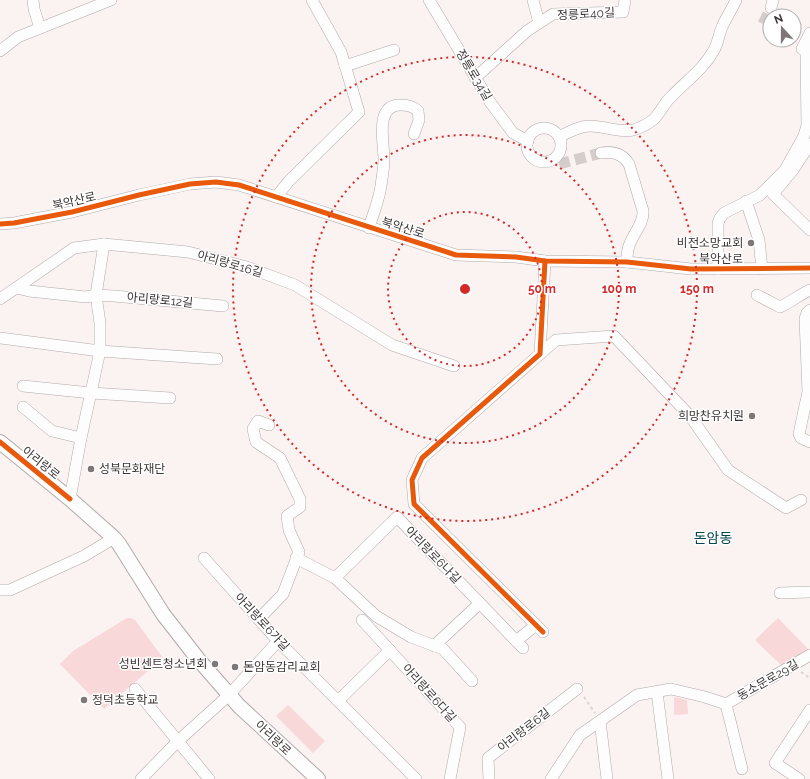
<svg xmlns="http://www.w3.org/2000/svg" width="810" height="779" viewBox="0 0 810 779" font-family="Raleway,'Noto Sans KR',sans-serif">
<style>
.green{fill:#f9d8da}
.lines{fill:none;stroke-linecap:round;stroke-linejoin:round}
.minor-tunnel{stroke:#d5cccc;stroke-width:11;stroke-dasharray:11 5.5;stroke-linecap:butt}
.minor-casing{stroke:#b1aaaa;stroke-width:12}
.major-casing{stroke:#b1aaaa;stroke-width:16}
.path{stroke:#d7d5d5;stroke-width:2;stroke-dasharray:3 3;stroke-linecap:butt}
.minor{stroke:#fefdfd;stroke-width:11}
.major{stroke:#fefdfd;stroke-width:14}
.cycleway-casing{stroke:#fff;stroke-width:8}
.cycleway{stroke:#e8590c;stroke-width:5}
.ring{fill:none;stroke:#d62828;stroke-width:2;stroke-dasharray:2 4}
.poi-dot{fill:#7f7677;stroke:#fff;stroke-width:1.5}
.labels{text-anchor:middle;stroke-width:3;stroke-linejoin:round;paint-order:stroke}
.street-label{font-size:12px;fill:#3c3435;stroke:#fff}
.poi-label{font-size:12px;fill:#3c3435;stroke:#fff;text-anchor:end}
.quarter-label{font-size:14px;fill:#05464e;stroke:#fff}
.centre{fill:#d62828;stroke:#fff;stroke-width:2}
.ring-label{font-size:12px;text-anchor:middle;font-weight:bold;fill:#d62828;stroke:#fff;stroke-width:3;stroke-linejoin:round;paint-order:stroke}
</style>
<rect width="100%" height="100%" fill="#fbf2f2"/>
<!-- green -->
<g class="green">
<path d="M127,618H131L135,620L163,658L104,709L60,664L73,651Z"/>
<path d="M778,618L809,650L782,666L755,640Z"/>
<path d="M674,697L687,700L688,714L674,715Z"/>
<path d="M288,705L325,741L313,753L276,716Z"/>
</g>
<g class="lines">
<!-- minor-tunnel -->
<g class="minor-tunnel">
<path d="M763,24L771,8"/>
<path d="M559,164L601,153"/>
</g>
<defs>
<g id="minor">
<path d="M33,0L34,9L40,28"/>
<path d="M429,0L490,102L513,133L528,141"/>
<path d="M533,0L539,23"/>
<path d="M771,8L773,0"/>
<path d="M802,49L810,33"/>
<path d="M0,51L18,37L111,0"/>
<path d="M345,66L394,50"/>
<path d="M475,78L527,31L553,14L623,12L625,0"/>
<circle cx="544" cy="145" r="17"/>
<path d="M559,137C569,132 579,126 590,126C605,126 618,133 633,130C640,128 648,124 654,119C661,112 664,103 671,97C686,81 703,70 714,50C718,43 719,34 722,27C726,18 732,9 736,0"/>
<path d="M810,144L793,170L773,194L810,230"/>
<path d="M601,153C613,151 623,154 629,164L643,211C644,224 633,233 629,246C627,251 627,256 627,262"/>
<path d="M276,197L289,181L359,112L341,52L312,0"/>
<path d="M746,201L759,240L762,269"/>
<path d="M0,224L14,223L72,212L139,195L190,184L216,182L239,185L456,255L516,257L545,261L627,262L691,269L810,268"/>
<path d="M369,228C373,214 379,200 381,186C382,177 384,168 384,159C384,143 374,104 401,105C407,105 414,107 418,111L419,120L414,134"/>
<path d="M718,269V223L720,218L724,213L760,195L785,170L804,136L807,125L806,53L810,44"/>
<path d="M17,288L29,291L86,297L96,295L114,296L223,306"/>
<path d="M757,295L780,307C791,302 799,295 810,290"/>
<path d="M0,299L74,248L104,244L188,252L247,267L295,285L392,345L454,366"/>
<path d="M810,310L807,313L805,319L808,392L799,434L801,438L810,442"/>
<path d="M0,338L100,351L217,359"/>
<path d="M540,354L556,340L614,336L690,416L728,470L786,508L801,500"/>
<path d="M23,386L91,393L170,398"/>
<path d="M23,407L52,431L81,438"/>
<path d="M70,499L81,438L100,351V323L96,295L104,244"/>
<path d="M204,558L278,641L416,779"/>
<path d="M296,558L335,578L376,616L411,637L443,649L472,681"/>
<path d="M335,578L397,517L523,648"/>
<path d="M0,590H10L84,556L114,538"/>
<path d="M780,593L810,592"/>
<path d="M259,619L283,594L299,552L289,530L287,516L300,507V499L280,458L256,442L253,429L258,421L269,425"/>
<path d="M362,620L460,727L450,779"/>
<path d="M543,632L414,504L412,480L422,458L540,354L545,261"/>
<path d="M516,641L536,625"/>
<path d="M434,646L480,603"/>
<path d="M135,689L209,779"/>
<path d="M657,692L668,779"/>
<path d="M338,701L390,650"/>
<path d="M726,704L742,769"/>
<path d="M600,721L607,779"/>
<path d="M141,779L178,741L229,695L278,641"/>
<path d="M489,779L488,758L577,689"/>
<path d="M551,779L580,735L637,695L671,689L705,697L726,704L810,655"/>
<path d="M799,779L775,763L810,710"/>
</g>
<path id="major" d="M0,442L70,499L114,538L119,544L163,614L198,659L239,706L318,779"/>
</defs>
<!-- minor casing -->
<use href="#minor" class="minor-casing"/>
<!-- major casing -->
<use href="#major" class="major-casing"/>
<!-- path -->
<g class="path">
<path d="M801,672L810,678"/>
<path d="M584,697L595,713"/>
</g>
<!-- minor -->
<use href="#minor" class="minor"/>
<!-- major -->
<use href="#major" class="major"/>
<defs>
<g id="cycleway">
<path d="M0,224L14,223L72,212L139,195L190,184L216,182L239,185L456,255L516,257L545,261L627,262L691,269L810,268"/>
<path d="M0,442L70,499"/>
<path d="M543,632L414,504L412,480L422,458L540,354L545,261"/>
</g>
</defs>
<!-- cycleway casing -->
<use href="#cycleway" class="cycleway-casing"/>
<!-- cycleway -->
<use href="#cycleway" class="cycleway"/>
</g>
<!-- distance rings -->
<g class="ring">
<circle cx="465" cy="289" r="77"/>
<circle cx="465" cy="289" r="154"/>
<circle cx="465" cy="289" r="232"/>
</g>
<!-- markers -->
<g class="poi-dot">
<circle cx="751" cy="243" r="4"/>
<circle cx="752" cy="416" r="4"/>
<circle cx="91" cy="469" r="4"/>
<circle cx="215" cy="664" r="4"/>
<circle cx="235" cy="667" r="4"/>
<circle cx="84" cy="700" r="4"/>
</g>
<g class="labels">
<!-- street labels -->
<g class="street-label">
<text transform="translate(586 14) rotate(-3)" y="4">정릉로40길</text>
<text transform="translate(474 75) rotate(59)" y="4">정릉로34길</text>
<text transform="translate(74 201) rotate(-13)" y="4">북악산로</text>
<text transform="translate(403 228) rotate(17)" y="4">북악산로</text>
<text x="721" y="263">북악산로</text>
<text transform="translate(230 264) rotate(16)" y="4">아리랑로16길</text>
<text transform="translate(160 300) rotate(5)" y="4">아리랑로12길</text>
<text transform="translate(41 463) rotate(39)" y="4">아리랑로</text>
<text transform="translate(433 555) rotate(46)" y="4">아리랑로6나길</text>
<text transform="translate(262 622) rotate(47)" y="4">아리랑로6가길</text>
<text transform="translate(768 680) rotate(-30)" y="4">동소문로29길</text>
<text transform="translate(429 693) rotate(48)" y="4">아리랑로6다길</text>
<text transform="translate(524 730) rotate(-38)" y="4">아리랑로6길</text>
<text transform="translate(273 738) rotate(43)" y="4">아리랑로</text>
</g>
<!-- poi labels -->
<g class="poi-label">
<text x="743" y="247">비전소망교회</text>
<text x="744" y="420">희망찬유치원</text>
<text x="99" y="473" text-anchor="start">성북문화재단</text>
<text x="207" y="668">성빈센트청소년회</text>
<text x="243" y="671" text-anchor="start">돈암동감리교회</text>
<text x="92" y="704" text-anchor="start">정덕초등학교</text>
</g>
<!-- quarter labels -->
<g class="quarter-label">
<text x="713" y="543">돈암동</text>
</g>
</g>
<circle cx="465" cy="289" r="6" class="centre"/>
<g class="ring-label">
<text x="542" y="293">50 m</text>
<text x="619" y="293">100 m</text>
<text x="697" y="293">150 m</text>
</g>
<!-- north arrow -->
<g transform="translate(782 28) rotate(339)"><circle r="19" fill="#ffffff" stroke="#b1aeae"/>
<path d="M0-3L7 15L0 10L-7 15Z" fill="#7f7677"/>
<text y="-6" font-size="11" font-weight="bold" text-anchor="middle" fill="#3c3435">N</text>
</g>
</svg>
